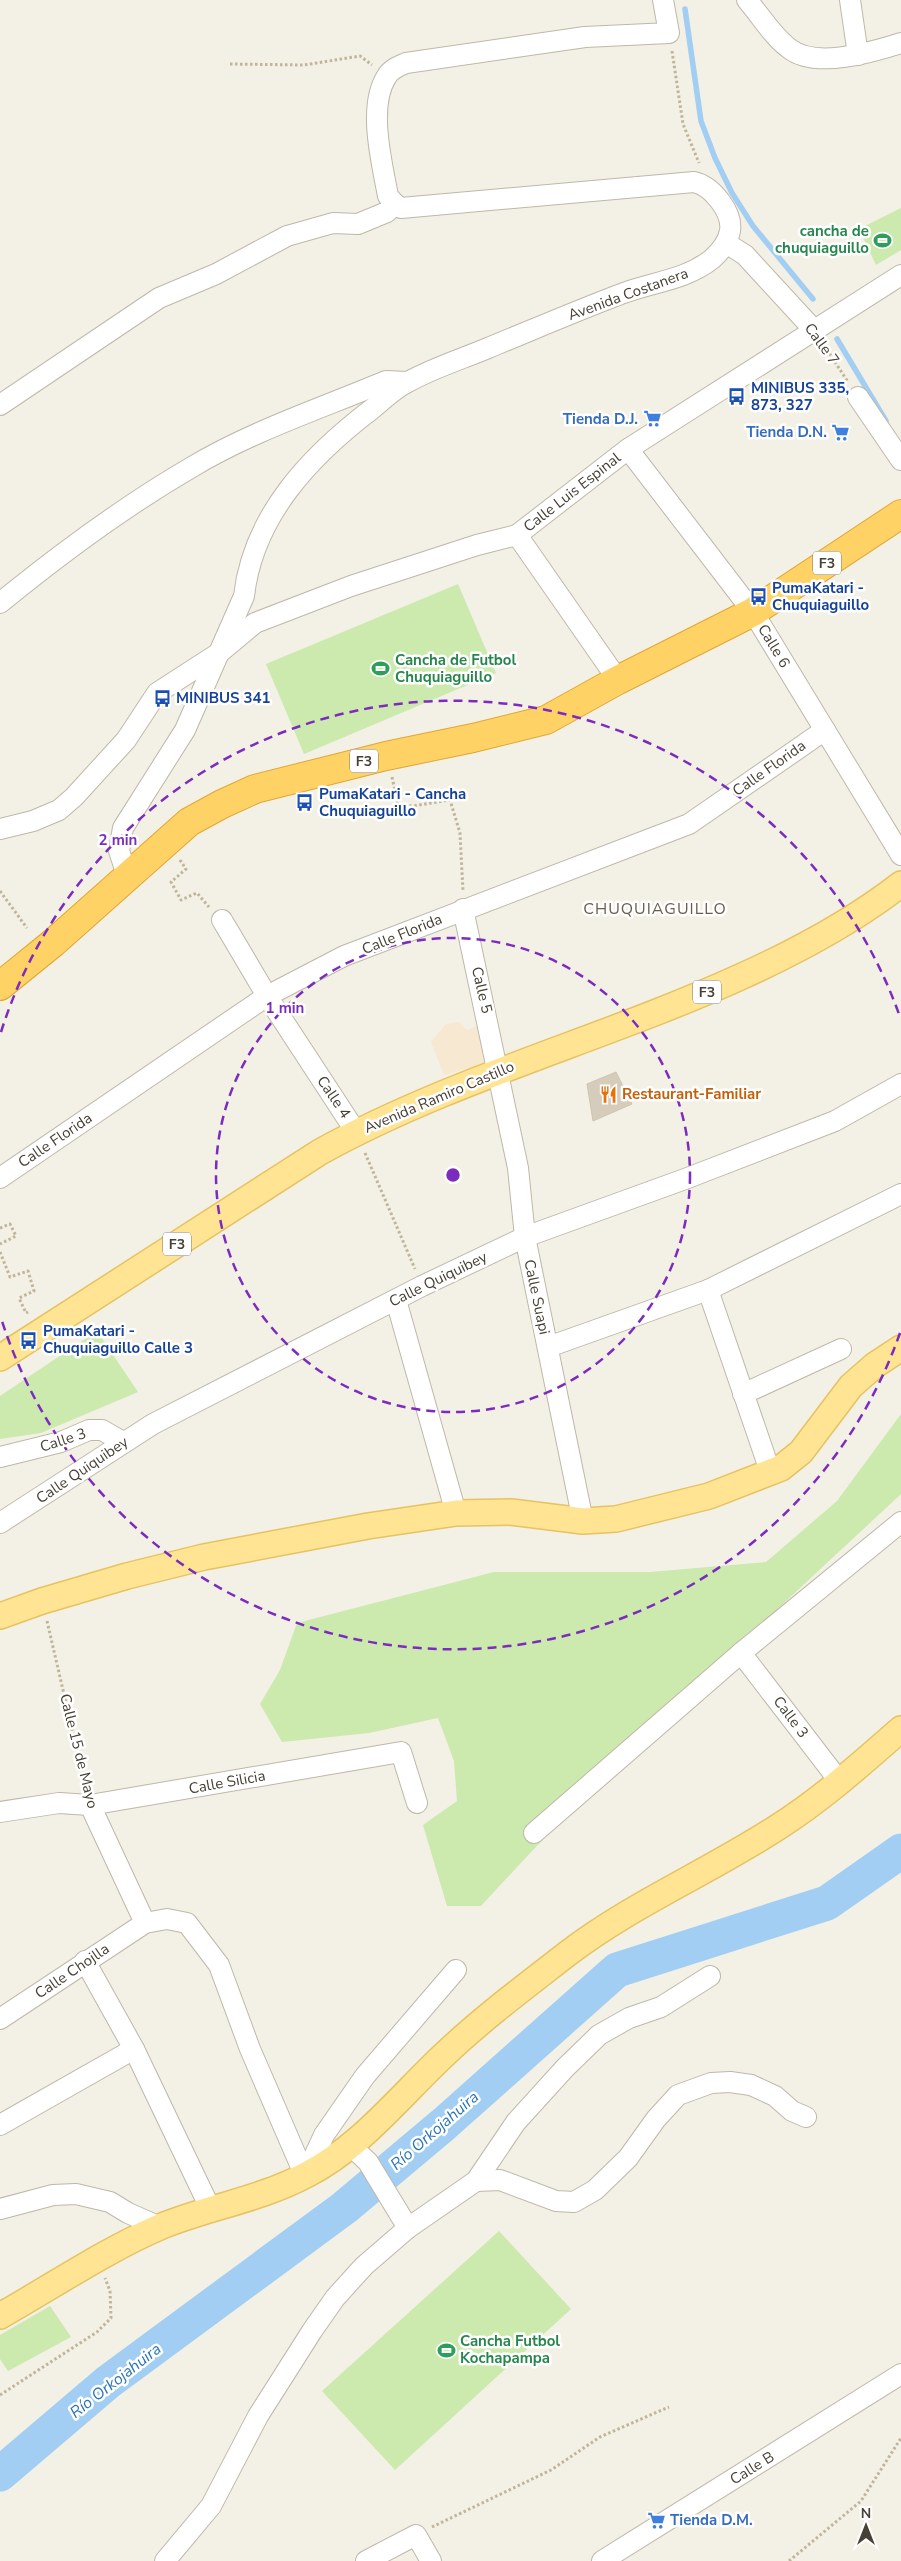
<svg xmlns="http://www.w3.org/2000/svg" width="901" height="2561" viewBox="0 0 901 2561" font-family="'Nunito Sans',sans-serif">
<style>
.commercial{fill:#f6e8d1}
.green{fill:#cce9ae}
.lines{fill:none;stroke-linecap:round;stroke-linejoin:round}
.stream{stroke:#a1cef2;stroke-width:5.5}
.river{stroke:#a1cef2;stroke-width:35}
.building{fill:#d5ccbb;stroke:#d0c4ae}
.minor-casing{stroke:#bfb8a9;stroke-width:22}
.major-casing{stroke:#e6c361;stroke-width:28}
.highway-casing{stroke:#e1a733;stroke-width:30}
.path{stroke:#c1b599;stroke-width:3;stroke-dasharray:2.5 2.5;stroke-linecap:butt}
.minor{stroke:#fff;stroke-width:20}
.major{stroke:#ffe494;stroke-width:25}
.highway{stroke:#ffd266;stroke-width:28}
.ring{fill:none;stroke:#7b2cbf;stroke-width:2.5;stroke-dasharray:9 6}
.labels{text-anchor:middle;stroke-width:5;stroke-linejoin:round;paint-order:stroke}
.shield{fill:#fff;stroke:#7e7972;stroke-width:1}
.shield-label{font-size:14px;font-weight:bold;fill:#474035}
.leisure-label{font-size:15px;font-weight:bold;fill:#27864d;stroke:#fff;text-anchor:start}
.street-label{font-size:15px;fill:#474035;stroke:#fff}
.transit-label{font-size:15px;font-weight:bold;fill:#164399;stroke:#fff;text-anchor:start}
.shop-label{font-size:15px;font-weight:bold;fill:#366cbe;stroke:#fff;text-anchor:end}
.food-label{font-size:15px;font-weight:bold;fill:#c56008;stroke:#fff;text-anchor:start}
.neighbourhood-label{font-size:16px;letter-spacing:1px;fill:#6a5f4c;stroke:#fff}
.water-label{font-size:16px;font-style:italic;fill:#2c76b5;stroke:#fff}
.centre{fill:#7b2cbf;stroke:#fff;stroke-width:2.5}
.ring-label{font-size:15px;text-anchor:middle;font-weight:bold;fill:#7b2cbf;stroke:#fff;stroke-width:5;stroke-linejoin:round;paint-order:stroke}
</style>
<rect width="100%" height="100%" fill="#f3f0e6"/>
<!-- commercial -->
<path class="commercial" d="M459,1022L467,1030L480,1025L487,1037L482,1053L487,1063L444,1075L431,1042L446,1024Z"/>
<!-- green -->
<g class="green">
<path d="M901,208V250L876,265L859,229Z"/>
<path d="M458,584L496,673L304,754L266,664Z"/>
<path d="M97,1331L138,1392L41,1433L0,1439V1396Z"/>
<path d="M901,1414V1494C757,1628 613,1761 481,1906H447L423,1825L457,1801L454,1761L438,1718L369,1733L282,1742L260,1704L280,1670L297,1623L494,1572H650L766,1562L837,1501Z"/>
<path d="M499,2231L571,2309L395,2470L322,2391Z"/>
<path d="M50,2306L71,2337L8,2371L0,2359V2335Z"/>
</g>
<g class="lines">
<!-- stream -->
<g class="stream">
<path d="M685,9L701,121L715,158L732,193L753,226L813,299"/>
<path d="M837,339L886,421"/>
</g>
<!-- river -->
<path class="river" d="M0,2474L108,2382L344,2208L444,2124L617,1970L827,1903L901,1851"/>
</g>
<!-- building -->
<path class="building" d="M616,1072L632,1104L593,1121L587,1084Z"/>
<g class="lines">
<defs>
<g id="minor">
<path d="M747,0C761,16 773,37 790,49C816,69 873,52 901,43"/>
<path d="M850,0L858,55"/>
<path d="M726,243L745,255L814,330"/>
<path d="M858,397L901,460"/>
<path d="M0,405L159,298L216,274L287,236L333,223L358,224L387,212L395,204"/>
<path d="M628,449L753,612L901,855"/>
<path d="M517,535L618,680"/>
<path d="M0,603C60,554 125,506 192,467C252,431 322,408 386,381L407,382"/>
<path d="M0,829L33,821L59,810L74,797L126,740L157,693L219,653L255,623L351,586L477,545L517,535L628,449L901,275"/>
<path d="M127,875L119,851L123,828L185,730L244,596C253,516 310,456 372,409C383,400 395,388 408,382C433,368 462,359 488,348C532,330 576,311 621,294C652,282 686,280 712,259C721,251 728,242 730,231C733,212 712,186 694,182L401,208L395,204L388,196C382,163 367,106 387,76C391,69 399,66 406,63L585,37L669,33L663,0"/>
<path d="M463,909L518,1168L525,1237L583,1521"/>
<path d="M222,920L267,996L356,1132"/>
<path d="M0,1178L267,996L344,956L689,824L825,730"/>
<path d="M708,1290L770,1471"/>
<path d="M396,1300L456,1513"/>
<path d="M548,1347L708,1290L901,1194"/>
<path d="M743,1394L841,1349"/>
<path d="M0,1457L61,1442L89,1430H102L123,1442"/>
<path d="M0,1523L153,1424L422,1286L525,1237L685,1179L835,1121L901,1084"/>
<path d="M741,1653L840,1782"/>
<path d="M90,1805L145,1923"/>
<path d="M0,1812L59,1803L90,1805L401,1752L417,1803"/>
<path d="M534,1833L741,1653L901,1522"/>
<path d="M85,1961L134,2049L211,2210"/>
<path d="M0,2019L145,1923L167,1919L187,1923L219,1965L250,2049L305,2176"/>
<path d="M0,2125L134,2049"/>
<path d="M351,2146L368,2162L408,2228"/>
<path d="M305,2176L324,2135L365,2076L456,1970"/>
<path d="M476,2181L500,2180L556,2201L574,2202L595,2190L628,2158L656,2119L678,2095L711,2083L730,2082L751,2085L775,2096L792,2111L806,2117"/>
<path d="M0,2209L53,2195L76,2194L110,2202L128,2213L160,2227"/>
<path d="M165,2561L211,2506L258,2416L312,2331L335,2298L364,2266L408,2228L476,2181L516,2122L565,2068L599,2035L629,2018L661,2007L710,1976"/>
<path d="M366,2561L416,2535L431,2561"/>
<path d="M602,2561L901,2374"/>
</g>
<g id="major">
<path d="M0,1358L320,1152C452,1079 601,1040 738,978C796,952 851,923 901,884"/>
<path d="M0,1616L42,1601L127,1576L204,1557L368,1526L456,1513L511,1512L583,1521L616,1519L709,1496L781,1468L801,1452L851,1386L875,1365L901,1348"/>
<path d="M0,2316C53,2286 106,2250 162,2226C209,2207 261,2199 306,2175C361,2147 401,2095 445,2054C483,2018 526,1986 567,1954C632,1904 709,1872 778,1827C822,1799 861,1764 901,1729"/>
</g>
<path id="highway" d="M0,986L53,943L189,822L222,804L255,789L386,756L473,738L546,720L618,680L753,612L901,514"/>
</defs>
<!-- minor casing -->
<use href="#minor" class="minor-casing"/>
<!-- major casing -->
<use href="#major" class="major-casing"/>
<!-- highway casing -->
<use href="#highway" class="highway-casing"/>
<!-- path -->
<g class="path">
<path d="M672,51L683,124L699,163"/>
<path d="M230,64L304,65L360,56L372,65"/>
<path d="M824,345L848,382"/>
<path d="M392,777L398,805L413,806L450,800L460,833L463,891"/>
<path d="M180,860L186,869L171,882L181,900L197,893L209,907"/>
<path d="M0,891L27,928"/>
<path d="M365,1153L415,1269"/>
<path d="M0,1228L10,1224L16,1236L0,1244"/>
<path d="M0,1252L10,1277L28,1271L34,1291L19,1298L26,1313L28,1312"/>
<path d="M47,1621L85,1785"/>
<path d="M0,2395L97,2332L111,2318L110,2291L105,2278"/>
<path d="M432,2527L551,2470L600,2437L669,2407"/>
<path d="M789,2561L861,2501L901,2438"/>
</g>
<!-- minor -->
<use href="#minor" class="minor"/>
<!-- major -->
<use href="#major" class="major"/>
<!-- highway -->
<use href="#highway" class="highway"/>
</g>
<!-- distance rings -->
<g class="ring">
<circle cx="453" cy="1175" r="237"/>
<path d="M900 1333A474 474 0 0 1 1 1318M1 1032A474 474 0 0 1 900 1017"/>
</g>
<!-- icons -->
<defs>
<symbol id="stadium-bare" viewBox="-9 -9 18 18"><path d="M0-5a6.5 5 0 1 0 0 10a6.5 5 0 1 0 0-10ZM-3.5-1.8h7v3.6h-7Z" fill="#2e9e5b" stroke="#fff" stroke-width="2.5" paint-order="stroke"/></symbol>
<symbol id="bus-bare" viewBox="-9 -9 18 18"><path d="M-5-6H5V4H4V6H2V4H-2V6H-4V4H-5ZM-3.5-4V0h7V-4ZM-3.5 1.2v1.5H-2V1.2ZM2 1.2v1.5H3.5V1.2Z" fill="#1a4fb4" stroke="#fff" stroke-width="2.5" paint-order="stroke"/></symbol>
<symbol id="supermarket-bare" viewBox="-9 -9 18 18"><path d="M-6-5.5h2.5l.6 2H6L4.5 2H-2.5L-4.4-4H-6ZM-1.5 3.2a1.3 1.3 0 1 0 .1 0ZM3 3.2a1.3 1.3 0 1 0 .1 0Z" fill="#3f7fe0" stroke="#fff" stroke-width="2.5" paint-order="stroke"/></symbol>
<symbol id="restaurant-bare" viewBox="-9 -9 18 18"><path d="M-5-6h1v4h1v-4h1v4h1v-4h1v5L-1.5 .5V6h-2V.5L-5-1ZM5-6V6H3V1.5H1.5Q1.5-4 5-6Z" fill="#e8710a" stroke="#fff" stroke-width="2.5" paint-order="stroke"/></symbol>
</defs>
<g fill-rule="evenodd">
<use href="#stadium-bare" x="870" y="228" width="25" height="25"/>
<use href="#bus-bare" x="724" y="384" width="25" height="25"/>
<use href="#supermarket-bare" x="640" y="406" width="25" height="25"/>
<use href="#supermarket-bare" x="828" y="420" width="25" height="25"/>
<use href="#bus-bare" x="746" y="584" width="25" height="25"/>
<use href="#stadium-bare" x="368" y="656" width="25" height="25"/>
<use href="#bus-bare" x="150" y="686" width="25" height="25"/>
<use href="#bus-bare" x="292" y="790" width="25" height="25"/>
<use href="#restaurant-bare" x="596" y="1082" width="25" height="25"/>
<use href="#bus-bare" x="16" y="1328" width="25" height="25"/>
<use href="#stadium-bare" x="434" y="2338" width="25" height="25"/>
<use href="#supermarket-bare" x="644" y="2508" width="25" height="25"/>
</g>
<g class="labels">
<!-- shield labels -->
<g class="shield">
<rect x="813" y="551.5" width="28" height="23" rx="4"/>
<rect x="350" y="749.5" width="28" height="23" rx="4"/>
<rect x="693" y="980.5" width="28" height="23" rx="4"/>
<rect x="163" y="1232.5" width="28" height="23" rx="4"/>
</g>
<g class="shield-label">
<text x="827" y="568">F3</text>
<text x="364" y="766">F3</text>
<text x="707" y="997">F3</text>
<text x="177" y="1249">F3</text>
</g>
<!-- leisure labels -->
<g class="leisure-label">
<text x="869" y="236" text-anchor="end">cancha de<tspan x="869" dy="17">chuquiaguillo</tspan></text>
<text x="395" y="665">Cancha de Futbol<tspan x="395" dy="17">Chuquiaguillo</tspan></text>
<text x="460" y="2346">Cancha Futbol<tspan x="460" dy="17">Kochapampa</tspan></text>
</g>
<!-- street labels -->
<g class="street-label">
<text transform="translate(628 294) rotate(-20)" y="5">Avenida Costanera</text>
<text transform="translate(822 344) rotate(54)" y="5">Calle 7</text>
<text transform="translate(572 492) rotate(-38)" y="5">Calle Luis Espinal</text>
<text transform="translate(774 646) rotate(59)" y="5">Calle 6</text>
<text transform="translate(769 768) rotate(-35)" y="5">Calle Florida</text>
<text transform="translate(402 934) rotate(-22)" y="5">Calle Florida</text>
<text transform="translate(482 990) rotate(77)" y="5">Calle 5</text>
<text transform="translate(334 1097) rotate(56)" y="5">Calle 4</text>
<text transform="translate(439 1097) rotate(-23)" y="5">Avenida Ramiro Castillo</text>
<text transform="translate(55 1140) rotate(-34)" y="5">Calle Florida</text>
<text transform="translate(438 1279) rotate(-26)" y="5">Calle Quiquibey</text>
<text transform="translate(537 1297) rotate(78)" y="5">Calle Suapi</text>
<text transform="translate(63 1440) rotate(-18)" y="5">Calle 3</text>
<text transform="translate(82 1470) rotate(-34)" y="5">Calle Quiquibey</text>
<text transform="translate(791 1717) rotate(53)" y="5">Calle 3</text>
<text transform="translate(79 1751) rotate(76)" y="5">Calle 15 de Mayo</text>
<text transform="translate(227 1782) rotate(-10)" y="5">Calle Silicia</text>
<text transform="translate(72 1971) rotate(-34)" y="5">Calle Chojlla</text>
<text transform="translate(752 2468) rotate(-32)" y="5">Calle B</text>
</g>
<!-- transit labels -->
<g class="transit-label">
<text x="751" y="393">MINIBUS 335,<tspan x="751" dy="17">873, 327</tspan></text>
<text x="772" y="593">PumaKatari -<tspan x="772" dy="17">Chuquiaguillo</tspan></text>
<text x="176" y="703">MINIBUS 341</text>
<text x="319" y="799">PumaKatari - Cancha<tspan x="319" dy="17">Chuquiaguillo</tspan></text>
<text x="43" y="1336">PumaKatari -<tspan x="43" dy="17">Chuquiaguillo Calle 3</tspan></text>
</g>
<!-- shop labels -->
<g class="shop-label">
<text x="638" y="424">Tienda D.J.</text>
<text x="827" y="437">Tienda D.N.</text>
<text x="670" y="2525" text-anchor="start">Tienda D.M.</text>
</g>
<!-- food labels -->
<g class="food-label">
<text x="622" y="1099">Restaurant-Familiar</text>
</g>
<!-- neighbourhood labels -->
<g class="neighbourhood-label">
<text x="655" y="914">CHUQUIAGUILLO</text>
</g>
<!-- water labels -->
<g class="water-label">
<text transform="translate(434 2130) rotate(-41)" y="6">Río Orkojahuira</text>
<text transform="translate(115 2380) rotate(-38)" y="6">Río Orkojahuira</text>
</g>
</g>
<circle cx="453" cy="1175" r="8" class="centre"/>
<g class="ring-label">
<text x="118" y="845">2 min</text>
<text x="285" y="1013">1 min</text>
</g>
<!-- north arrow -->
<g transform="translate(866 2526)" stroke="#ffffff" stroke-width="4" paint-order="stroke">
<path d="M0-4L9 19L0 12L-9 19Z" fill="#474035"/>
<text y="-8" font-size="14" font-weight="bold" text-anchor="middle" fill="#474035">N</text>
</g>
</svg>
